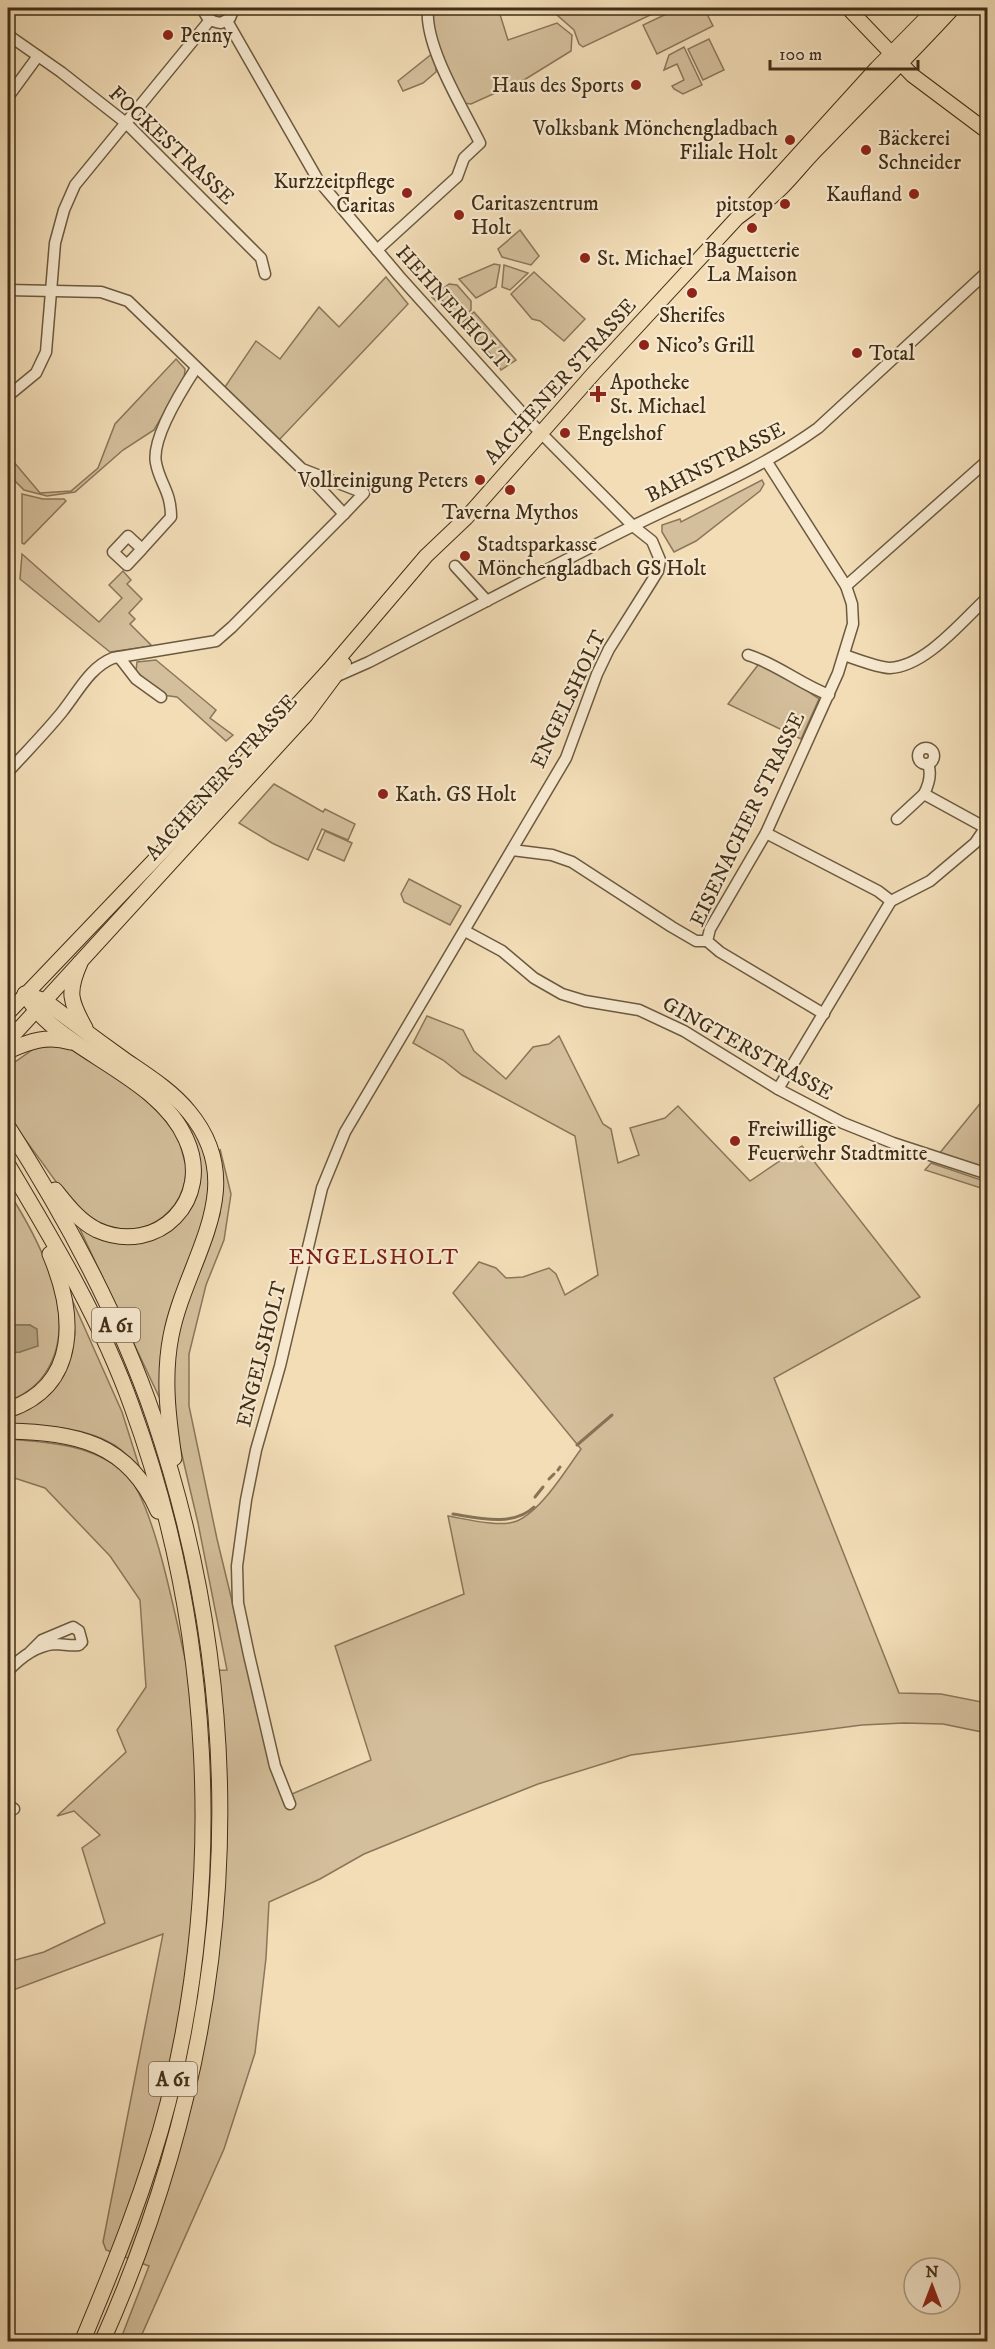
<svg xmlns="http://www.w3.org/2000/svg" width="995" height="2349" viewBox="0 0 995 2349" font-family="'IM FELL DW Pica',serif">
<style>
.green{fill:#d4bf9c;stroke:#8a765a;stroke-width:1.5}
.water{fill:#b5a281;stroke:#867457;stroke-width:1.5}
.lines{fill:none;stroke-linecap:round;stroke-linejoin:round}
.stream{stroke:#867457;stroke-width:3}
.minor-casing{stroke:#6c5a3f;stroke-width:13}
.major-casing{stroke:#402e17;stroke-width:16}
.highway-casing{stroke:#402e17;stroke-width:17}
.minor{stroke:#f7e9d0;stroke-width:10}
.major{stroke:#f2ddb7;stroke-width:14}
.highway{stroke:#f2ddb7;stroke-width:15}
.poi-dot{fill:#8f2418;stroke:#f7e9d0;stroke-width:2}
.labels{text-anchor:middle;stroke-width:4.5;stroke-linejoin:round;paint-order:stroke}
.shield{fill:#f7e9d0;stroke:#77664e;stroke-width:1.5}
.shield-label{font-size:20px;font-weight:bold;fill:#402e17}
.poi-label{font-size:21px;fill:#402e17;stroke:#f7e9d0;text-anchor:start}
.street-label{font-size:21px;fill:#402e17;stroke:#f7e9d0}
.neighbourhood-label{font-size:22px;letter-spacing:1.5px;fill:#7a1f14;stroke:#f7e9d0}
</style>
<rect width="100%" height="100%" fill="#f2ddb7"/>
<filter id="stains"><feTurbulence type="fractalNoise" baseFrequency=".00333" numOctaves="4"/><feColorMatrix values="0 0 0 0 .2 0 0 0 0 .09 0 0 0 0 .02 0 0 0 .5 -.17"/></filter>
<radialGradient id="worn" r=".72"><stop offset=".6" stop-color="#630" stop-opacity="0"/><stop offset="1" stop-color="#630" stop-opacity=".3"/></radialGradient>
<!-- green -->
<g class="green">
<path d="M432,8H498L508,40L557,23L572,35L571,51L524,80L471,104L463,103C447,74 431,41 432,8Z"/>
<path d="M549,8H665L583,47L579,44L574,30Z"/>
<path d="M679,8H704L713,26L657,54L643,25Z"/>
<path d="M709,39L724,70L703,80L688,49Z"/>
<path d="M684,47L702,85L683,94L674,89L672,86L684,80L677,64L664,70L669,55Z"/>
<path d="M433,53L436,63V72L423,83L403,91L398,81Z"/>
<path d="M520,230L539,256L531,265L502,257L498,249Z"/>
<path d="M494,264L500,265L496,287L476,298L459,279Z"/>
<path d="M504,265L528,273L510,290L502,287Z"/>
<path d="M534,272L585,319L564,341L540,321L532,319L511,294Z"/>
<path d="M386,277L408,304L279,440L225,387L256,341L280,359L319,307L339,327Z"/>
<path d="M449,284L457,285L471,301V310L460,320L440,298L436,301L432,297Z"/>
<path d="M474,312L516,360L501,370L493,357L462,323Z"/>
<path d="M176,359L185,369L184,379L154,430L123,450L75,492L47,496L24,490L8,474V455L40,493L71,491L98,468L115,424Z"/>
<path d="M762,480L764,484L760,491L696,541L674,552L662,532V525L680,519L681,522Z"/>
<path d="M22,494L43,499H64L66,501L24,544L22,543Z"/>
<path d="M22,554L99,622L122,598L109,585L123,571L131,580L127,584L142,599L129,613L135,619L130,624L152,646L110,652L20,579Z"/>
<path d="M156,660L216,710L210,718L233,735L226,741L177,697L162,695L136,671L137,662Z"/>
<path d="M766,663L819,699L801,739L728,704L758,665Z"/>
<path d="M274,784L323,812L325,809L355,824L348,840L322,829L308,860L272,843L239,823Z"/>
<path d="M325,831L352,843L344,861L317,849Z"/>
<path d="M409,879L461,906L450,925L404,902L401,894Z"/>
<path d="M427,1016L463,1030L474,1051L506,1079L533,1047L549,1044L559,1036L603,1124L611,1129L618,1163L639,1155L630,1128L665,1118L678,1106L750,1181L802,1146L920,1297L774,1378L899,1693L941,1694L987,1703V1733L943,1724L904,1723L862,1725L631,1755L538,1784L460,1815L364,1854L320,1879L269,1902L266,1958L255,2053L224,2149L139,2341H120L149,2266L106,2250L103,2242L163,1934L8,1992V1962L44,1952L105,1923L82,1848L100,1835L74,1811L57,1816L126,1752L117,1730L146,1687L140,1600L110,1556L45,1488L8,1476V1439C48,1442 91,1444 124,1472C155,1499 177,1628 188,1671L227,1670L198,1523L177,1434L172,1391L173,1363L181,1320L220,1214V1149L231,1194L224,1240L206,1285L189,1354V1406L217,1539L275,1778L285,1797L371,1760L335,1646L464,1594L448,1516C466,1519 500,1528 517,1521C541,1511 566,1470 581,1449L453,1293L479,1262L496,1268L506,1278L523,1277L549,1268L556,1274L565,1295L598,1275L575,1136L462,1075L443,1060L413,1043Z"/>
<path d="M64,1045C101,1065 166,1106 182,1147C200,1194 156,1243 108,1226C79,1216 61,1189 44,1165C36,1154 10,1121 8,1112C4,1101 8,1079 8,1067L35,1048Z"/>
<path d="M987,1095V1170L939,1154Z"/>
<path d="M167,1097L198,1132L210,1169L209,1198L161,1401L77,1223L139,1240L194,1195Z"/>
<path d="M931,1163L987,1182V1190L925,1170Z"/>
<path d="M8,1191C40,1241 85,1324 41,1379C32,1390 20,1396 8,1402V1353L20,1352L30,1325H8Z"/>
<path d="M70,1295L122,1412L140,1469C133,1461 125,1452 116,1446C84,1426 44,1426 8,1425V1413L25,1409L71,1348L75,1334Z"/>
</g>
<!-- water -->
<path class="water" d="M8,1325H30L37,1329L38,1346L20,1352L8,1353Z"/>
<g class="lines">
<!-- stream -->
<g class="stream">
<path d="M577,1445L612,1415"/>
<path d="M558,1470L560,1467"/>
<path d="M549,1479L554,1474"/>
<path d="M535,1497L543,1487"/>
<path d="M453,1514C478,1518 513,1527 534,1507"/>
<path d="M372,2342H418"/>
</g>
<defs>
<g id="minor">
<path d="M204,8C204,18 212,22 221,23L230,18L234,8"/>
<path d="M227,21L318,180L399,276L534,426L633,526L652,541L660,560L658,571L650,584L609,649L597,674L566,758L345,1132L322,1188L280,1366L256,1450L246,1500L237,1566L238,1603L249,1655L275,1766L290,1804"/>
<path d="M8,35L61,72L126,123L261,258L265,274"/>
<path d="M8,97L38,56"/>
<path d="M377,250L457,177L464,158L480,143C463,108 424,46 428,8"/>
<path d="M8,290L101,292L128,301L302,469L344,514L364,493L302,469"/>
<path d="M8,396L36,373L46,352L55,243L64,210L75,185L210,20"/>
<path d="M767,462L846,586L852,604L853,624L838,673L766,833L710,929L707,941L720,952L824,1014"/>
<path d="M142,549L127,565L113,552L128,536L142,549L171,517C171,491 160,484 156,463C151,439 183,388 196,368"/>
<path d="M455,566L487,601"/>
<path d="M846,586L988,460"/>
<path d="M748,655C777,664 800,684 829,695"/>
<path d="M844,655C856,659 879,668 890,668C926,666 962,621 988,597"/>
<path d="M119,657L136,679L161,697"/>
<path d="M335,677L369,662C457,617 544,570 633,526C696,495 761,469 818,428L988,271"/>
<circle cx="926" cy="756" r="8"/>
<path d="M928,764C932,774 929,784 924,794L986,828"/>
<path d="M8,772C26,752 45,733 62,712C78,692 90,667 113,658L216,641L232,627L344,514"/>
<path d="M897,819L924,794"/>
<path d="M766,833L878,891L891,901L778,1089"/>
<path d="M512,850L552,855L572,862L672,927L696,941H707"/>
<path d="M891,901L930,881L975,843L988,824"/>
<path d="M465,931L502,951L534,978L562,994L585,1001L639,1010L684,1031L778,1089L843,1123L893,1143L988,1174"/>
<path d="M8,1671C20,1658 35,1646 54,1644C63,1644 71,1646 79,1645L82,1642L79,1631L73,1627L42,1640L30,1652"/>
<path d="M8,1805L14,1809"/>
</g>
<g id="major">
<path d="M848,8L912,75L988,132"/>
<path d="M762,204C785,189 801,164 821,145C865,99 910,55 953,8"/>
<path d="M8,1013L183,830L329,670L426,556L466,518L594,373L737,218L749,209L877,68L936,8"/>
<path d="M8,1041L306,715L344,664"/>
</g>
<g id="highway">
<path d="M80,963C67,992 70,1001 85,1028"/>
<path d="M25,994L45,1001C71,1021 98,1041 126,1061C148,1076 172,1091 189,1112C252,1188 186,1258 171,1336C163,1377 168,1417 174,1458"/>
<path d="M25,994C31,1003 37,1012 45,1019C87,1059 162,1084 186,1139C214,1199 158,1257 97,1230C79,1221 67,1205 55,1190"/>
<path d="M8,1051C30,1041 47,1035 71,1042"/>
<path d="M8,1127C66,1218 119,1315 154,1418C259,1730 236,2042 102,2342"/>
<path d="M8,1165C54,1242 102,1322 132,1407C212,1627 225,1875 168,2103C147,2185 115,2263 82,2342"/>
<path d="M8,1410C81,1385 75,1313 50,1254"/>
<path d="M8,1431C76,1433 128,1442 158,1511"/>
</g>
</defs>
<!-- minor casing -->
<use href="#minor" class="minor-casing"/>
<!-- major casing -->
<use href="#major" class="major-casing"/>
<!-- highway casing -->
<use href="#highway" class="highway-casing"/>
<!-- minor -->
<use href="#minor" class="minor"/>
<!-- major -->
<use href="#major" class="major"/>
<!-- highway -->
<use href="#highway" class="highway"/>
</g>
<!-- markers -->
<g class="poi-dot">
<circle cx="168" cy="35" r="6"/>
<circle cx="636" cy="85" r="6"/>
<circle cx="790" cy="140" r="6"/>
<circle cx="866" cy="150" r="6"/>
<circle cx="407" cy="193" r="6"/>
<circle cx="914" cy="194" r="6"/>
<circle cx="785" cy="204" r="6"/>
<circle cx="459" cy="215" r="6"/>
<circle cx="752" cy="228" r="6"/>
<circle cx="585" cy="258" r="6"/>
<circle cx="692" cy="293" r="6"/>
<circle cx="644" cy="345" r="6"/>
<circle cx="857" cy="353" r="6"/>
<path d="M595 385h6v6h6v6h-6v6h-6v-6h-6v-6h6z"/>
<circle cx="565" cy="433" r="6"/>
<circle cx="480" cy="480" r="6"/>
<circle cx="510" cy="490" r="6"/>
<circle cx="465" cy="556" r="6"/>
<circle cx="383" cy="794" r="6"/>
<circle cx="735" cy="1141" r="6"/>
</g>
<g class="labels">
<!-- shield labels -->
<g class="shield">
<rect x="92" y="1308" width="48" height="34" rx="4.5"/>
<rect x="149" y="2062" width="48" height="34" rx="4.5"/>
</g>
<g class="shield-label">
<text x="116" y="1332">A 61</text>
<text x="173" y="2086">A 61</text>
</g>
<!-- poi labels -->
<g class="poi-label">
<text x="180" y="42">Penny</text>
<text x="624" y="92" text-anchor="end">Haus des Sports</text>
<text x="778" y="135" text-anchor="end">Volksbank Mönchengladbach<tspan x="778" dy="24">Filiale Holt</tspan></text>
<text x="878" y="145">Bäckerei<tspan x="878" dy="24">Schneider</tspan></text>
<text x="395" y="188" text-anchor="end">Kurzzeitpflege<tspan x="395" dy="24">Caritas</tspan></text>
<text x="902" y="201" text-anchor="end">Kaufland</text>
<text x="471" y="210">Caritaszentrum<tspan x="471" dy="24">Holt</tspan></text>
<text x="773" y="211" text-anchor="end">pitstop</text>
<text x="752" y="257" text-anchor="middle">Baguetterie<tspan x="752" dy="24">La Maison</tspan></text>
<text x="597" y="265">St. Michael</text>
<text x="692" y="322" text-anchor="middle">Sherifes</text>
<text x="656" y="352">Nico's Grill</text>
<text x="869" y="360">Total</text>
<text x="610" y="389">Apotheke<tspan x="610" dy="24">St. Michael</tspan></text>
<text x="577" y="440">Engelshof</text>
<text x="468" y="487" text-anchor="end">Vollreinigung Peters</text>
<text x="510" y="519" text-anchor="middle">Taverna Mythos</text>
<text x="477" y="551">Stadtsparkasse<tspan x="477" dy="24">Mönchengladbach GS Holt</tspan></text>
<text x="395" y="801">Kath. GS Holt</text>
<text x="747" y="1136">Freiwillige<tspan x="747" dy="24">Feuerwehr Stadtmitte</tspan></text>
</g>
<!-- street labels -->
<g class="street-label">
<text transform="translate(172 145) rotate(43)" y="7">FOCKESTRASSE</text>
<text transform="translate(453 307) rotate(48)" y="7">HEHNERHOLT</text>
<text transform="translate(560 381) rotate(-48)" y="7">AACHENER STRASSE</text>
<text transform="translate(715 462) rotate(-27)" y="7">BAHNSTRASSE</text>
<text transform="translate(568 699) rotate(-65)" y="7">ENGELSHOLT</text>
<text transform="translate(221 777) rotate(-48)" y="7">AACHENER STRASSE</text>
<text transform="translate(747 819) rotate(-64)" y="7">EISENACHER STRASSE</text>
<text transform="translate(748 1048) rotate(29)" y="7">GINGTERSTRASSE</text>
<text transform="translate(261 1354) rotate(-76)" y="7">ENGELSHOLT</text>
</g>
<!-- neighbourhood labels -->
<g class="neighbourhood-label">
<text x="374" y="1264">ENGELSHOLT</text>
</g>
</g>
<!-- margin -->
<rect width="995" height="2349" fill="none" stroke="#f2ddb7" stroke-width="30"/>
<rect x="9" y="9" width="977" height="2331" fill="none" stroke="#402e17" stroke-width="3"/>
<rect x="15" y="15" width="965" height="2319" fill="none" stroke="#402e17" stroke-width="1.5"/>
<!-- north arrow -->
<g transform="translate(932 2286)"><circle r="28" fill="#f7e9d0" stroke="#ae9e86" stroke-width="1.5"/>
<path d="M0-4.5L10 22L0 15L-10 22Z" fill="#8f2418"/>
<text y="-9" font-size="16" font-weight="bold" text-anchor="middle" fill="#402e17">N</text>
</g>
<!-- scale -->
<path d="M770 60v9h148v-9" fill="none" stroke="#402e17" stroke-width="3"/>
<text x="779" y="60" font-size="18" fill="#402e17" stroke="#f7e9d0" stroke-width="4.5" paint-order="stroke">100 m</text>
<rect width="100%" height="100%" filter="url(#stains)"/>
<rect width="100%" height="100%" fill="url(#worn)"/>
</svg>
